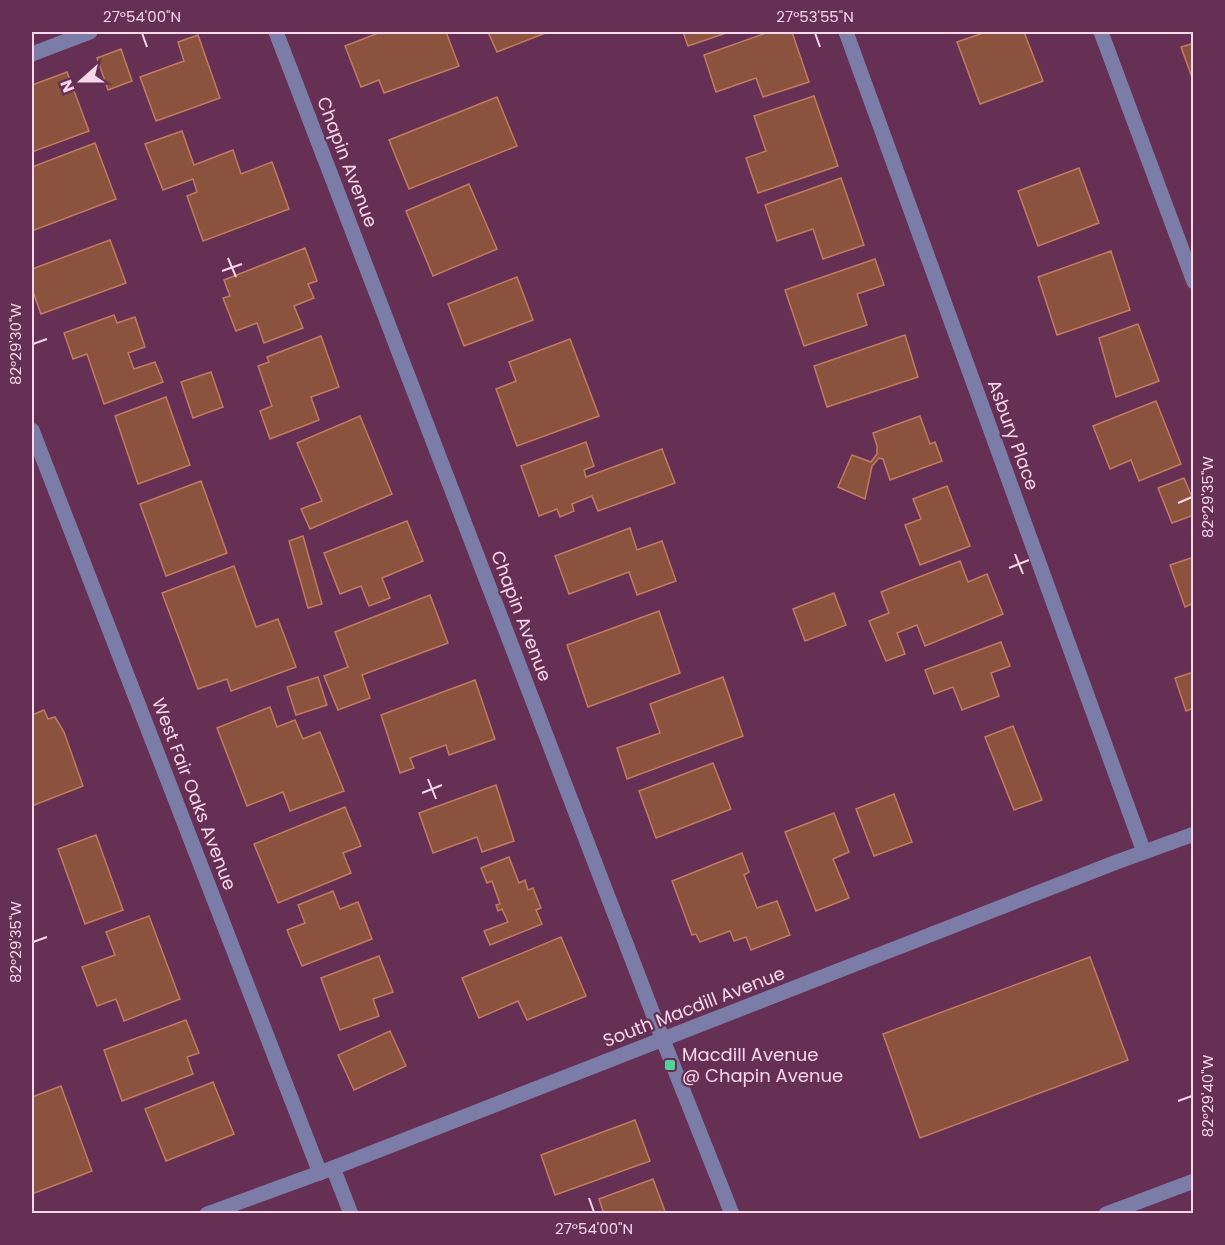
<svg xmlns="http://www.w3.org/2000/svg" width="1225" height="1245" viewBox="0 0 1225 1245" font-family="Poppins,sans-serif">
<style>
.building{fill:#8b533d;stroke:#c07b61;stroke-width:1.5}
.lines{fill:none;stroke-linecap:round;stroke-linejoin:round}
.minor{stroke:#7b7da8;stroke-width:15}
.ticks{fill:none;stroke:#f9d7eb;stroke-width:2}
.poi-dot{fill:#4ed39a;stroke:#662f54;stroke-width:2}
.labels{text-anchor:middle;stroke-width:4.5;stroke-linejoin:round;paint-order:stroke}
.street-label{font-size:18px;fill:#f9d7eb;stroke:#662f54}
.poi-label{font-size:18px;fill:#f9d7eb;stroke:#662f54;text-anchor:start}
.neatline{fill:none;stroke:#f9d7eb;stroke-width:2}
.ticks-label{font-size:15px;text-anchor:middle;fill:#f9d7eb}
</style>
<rect width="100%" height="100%" fill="#662f54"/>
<!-- building -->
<g class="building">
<path d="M381,32H446L459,66L384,93L379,80L361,87L345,46Z"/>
<path d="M488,32H548L497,52Z"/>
<path d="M683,32H729L688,46Z"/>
<path d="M769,32H792L809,82L763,97L756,78L716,92L704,55Z"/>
<path d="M986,32H1024L1043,81L980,104L957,42Z"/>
<path d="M198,35L220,98L156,121L140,77L184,61L178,42Z"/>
<path d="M1194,43V83L1181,47Z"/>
<path d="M121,49L132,81L108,90L97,58Z"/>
<path d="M67,72L89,131L32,152V85Z"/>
<path d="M814,96L838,166L758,193L746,158L766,151L754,116Z"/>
<path d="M497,97L517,146L409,189L389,140Z"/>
<path d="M182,131L194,165L233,150L241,174L272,162L289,209L203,241L187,196L197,192L193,179L163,190L145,144Z"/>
<path d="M95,143L116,199L32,231V167Z"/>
<path d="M1079,168L1099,223L1038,246L1018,191Z"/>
<path d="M841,178L864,245L823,259L813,229L777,241L765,205Z"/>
<path d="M469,184L497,249L433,276L406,211Z"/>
<path d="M110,240L126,283L41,314L32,289V269Z"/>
<path d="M305,248L317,281L308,284L314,298L294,306L303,328L264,343L257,323L236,331L223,298L230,296L224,280Z"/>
<path d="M1111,251L1130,310L1057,335L1038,277Z"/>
<path d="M875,259L884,285L857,294L867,325L804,346L785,290Z"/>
<path d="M517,277L533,320L464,346L448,304Z"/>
<path d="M114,315L117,323L135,317L145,347L128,353L134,369L155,362L163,382L104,404L87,354L73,359L64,333Z"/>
<path d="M1138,324L1159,381L1116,397L1099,338Z"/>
<path d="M905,335L918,377L827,407L814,366Z"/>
<path d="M321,336L339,387L311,397L319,420L270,439L260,411L272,406L258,366L269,362L267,357Z"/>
<path d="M570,339L599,416L517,446L496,389L516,381L509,362Z"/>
<path d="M211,372L223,407L193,418L181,382Z"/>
<path d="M166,397L190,465L138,484L115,416Z"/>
<path d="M1156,401L1181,464L1139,481L1131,460L1110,469L1093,426Z"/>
<path d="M360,416L392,494L310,529L301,509L322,501L297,443Z"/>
<path d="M920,416L930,444L935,442L942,461L890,480L883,459L879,458L872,466L865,499L838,487L852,455L871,462L877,454V446L873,433Z"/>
<path d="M586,442L594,466L584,470L586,477L662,449L675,483L598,511L592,496L572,504L574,511L560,517L557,509L539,516L521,466Z"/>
<path d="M1184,478L1194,502V515L1172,523L1158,488Z"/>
<path d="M201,481L227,553L166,576L140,504Z"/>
<path d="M947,486L970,546L920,565L905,525L921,519L913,499Z"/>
<path d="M407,521L423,561L382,578L390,598L369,606L361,586L340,594L324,553Z"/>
<path d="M630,528L637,550L662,541L676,581L637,595L629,572L569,594L555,556Z"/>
<path d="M303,536L322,604L308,608L289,541Z"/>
<path d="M1194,557V603L1185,607L1170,565Z"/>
<path d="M960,561L968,582L987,574L1003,614L925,646L917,625L897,633L905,654L886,661L869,621L889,613L881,592Z"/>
<path d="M234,566L256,627L278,619L296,667L231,691L227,679L198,689L162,593Z"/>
<path d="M834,593L846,625L805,641L793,609Z"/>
<path d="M430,595L448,643L362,675L370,698L338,710L324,676L348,667L335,632Z"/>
<path d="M659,611L680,673L588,707L567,645Z"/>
<path d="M1001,642L1010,666L991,673L999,696L962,710L953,687L934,694L925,670Z"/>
<path d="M1194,672V708L1186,711L1175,678Z"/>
<path d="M318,677L327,705L296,715L287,687Z"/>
<path d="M723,677L743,736L627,779L617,748L660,733L650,704Z"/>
<path d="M475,680L495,739L449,755L446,745L410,758L414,768L400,773L381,715Z"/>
<path d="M270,707L277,727L295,720L303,739L320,732L344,791L290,811L283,792L247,806L217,728Z"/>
<path d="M44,710L48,719L55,717L64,732L83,786L32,806V715Z"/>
<path d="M1013,726L1042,800L1014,810L985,737Z"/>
<path d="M713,763L731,809L656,838L639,791Z"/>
<path d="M496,785L514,841L482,852L477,837L433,853L419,813Z"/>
<path d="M894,794L912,842L874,856L856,809Z"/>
<path d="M345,807L361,846L343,853L351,873L278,903L254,844Z"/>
<path d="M834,813L849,852L833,859L849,898L816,911L785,832Z"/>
<path d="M96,835L123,910L85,924L58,849Z"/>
<path d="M742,853L749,872L744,875L757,908L777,901L790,935L751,950L746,937L734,941L730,931L700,942L696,934L692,935L672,881Z"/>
<path d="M509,857L519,883L525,880L528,890L533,888L541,908L536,910L542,924L490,945L484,931L508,922L502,909L498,911L496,905L500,904L492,881L487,883L481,868Z"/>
<path d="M333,891L340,909L358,902L372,939L302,966L287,930L305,923L298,905Z"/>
<path d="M149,916L180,999L124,1021L116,999L97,1006L82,967L115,955L106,932Z"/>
<path d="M561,937L586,996L527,1020L518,1001L479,1018L462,978Z"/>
<path d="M379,956L393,992L373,999L379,1016L340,1030L321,978Z"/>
<path d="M1090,957L1128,1060L920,1138L883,1034Z"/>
<path d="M186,1020L199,1053L187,1057L193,1074L122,1101L104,1050Z"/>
<path d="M390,1031L406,1066L354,1090L338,1055Z"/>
<path d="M213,1082L234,1134L166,1161L145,1109Z"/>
<path d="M61,1086L92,1171L32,1194V1097Z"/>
<path d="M635,1120L650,1161L555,1195L541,1155Z"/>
<path d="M653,1179L666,1214H604L599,1199Z"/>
</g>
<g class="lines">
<!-- minor -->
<g class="minor">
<path d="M276,32L663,1040L732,1214"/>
<path d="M846,32L1144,852"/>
<path d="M1101,32L1194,282"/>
<path d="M32,54L90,32"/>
<path d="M32,430L320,1173"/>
<path d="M333,1168L351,1214"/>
<path d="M207,1214L333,1168L1114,863L1194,834"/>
<path d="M1106,1214L1194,1181"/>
</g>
</g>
<!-- ticks -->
<path class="ticks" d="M142,33L147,47M815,33L820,47M228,258L236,277M222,271L242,264M33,344L47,339M1178,503L1192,497M1015,554L1023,574M1009,568L1029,560M428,779L436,799M422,793L442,785M33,942L47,937M1178,1101L1192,1096M589,1198L594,1212"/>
<!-- markers -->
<rect class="poi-dot" x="664" y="1059" width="12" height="12" rx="3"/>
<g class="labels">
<!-- street labels -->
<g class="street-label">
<text transform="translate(347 162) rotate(69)" y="6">Chapin Avenue</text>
<text transform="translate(1013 435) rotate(70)" y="6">Asbury Place</text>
<text transform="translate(521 616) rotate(69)" y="6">Chapin Avenue</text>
<text transform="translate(194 794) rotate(69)" y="6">West Fair Oaks Avenue</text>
<text transform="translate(694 1007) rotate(-21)" y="6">South Macdill Avenue</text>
</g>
<!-- poi labels -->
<g class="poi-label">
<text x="682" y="1061">Macdill Avenue<tspan x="682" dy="21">@ Chapin Avenue</tspan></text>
</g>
</g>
<!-- border -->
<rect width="1225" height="1245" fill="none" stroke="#662f54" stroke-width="66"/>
<!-- north arrow -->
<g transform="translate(81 81) rotate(249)" stroke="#662f54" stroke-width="4.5" paint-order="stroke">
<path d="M0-4.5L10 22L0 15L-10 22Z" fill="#f9d7eb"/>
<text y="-9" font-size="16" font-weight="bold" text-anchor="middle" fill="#f9d7eb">N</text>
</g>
<rect x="33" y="33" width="1159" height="1179" class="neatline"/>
<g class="ticks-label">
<text x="142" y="22">27°54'00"N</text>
<text x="815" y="22">27°53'55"N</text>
<text transform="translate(16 344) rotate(-90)" y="5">82°29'30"W</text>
<text transform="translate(1208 497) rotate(-90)" y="5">82°29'35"W</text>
<text transform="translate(16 942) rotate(-90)" y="5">82°29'35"W</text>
<text transform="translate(1208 1096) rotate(-90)" y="5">82°29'40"W</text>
<text x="594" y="1234">27°54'00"N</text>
</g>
</svg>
